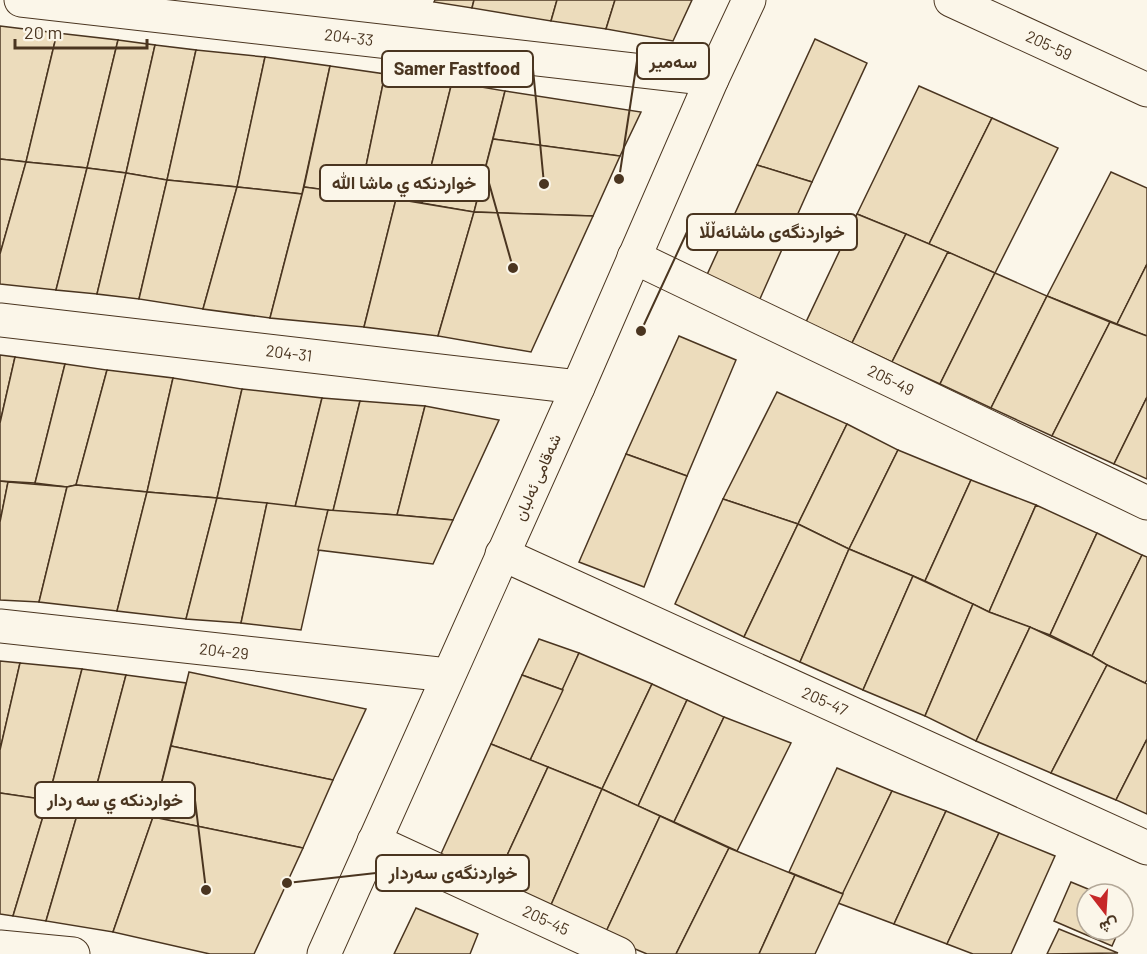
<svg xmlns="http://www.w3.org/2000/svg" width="1147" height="954" viewBox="0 0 1147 954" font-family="Barlow,Vazirmatn,sans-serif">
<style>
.building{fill:#ecdcbc;stroke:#4a3520;stroke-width:1.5}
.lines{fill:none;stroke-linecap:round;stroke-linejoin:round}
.minor-casing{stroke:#4a3520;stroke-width:35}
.minor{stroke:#fbf6e9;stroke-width:33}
.labels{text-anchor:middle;stroke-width:4.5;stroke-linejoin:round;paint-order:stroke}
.street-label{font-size:16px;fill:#4a3520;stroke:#fbf6e9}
.leader{fill:none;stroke:#4a3520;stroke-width:2}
.callout-dot{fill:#4a3520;stroke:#fbf6e9;stroke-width:2}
.callout{fill:#fbf6e9;stroke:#4a3520;stroke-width:2}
.callout-label{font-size:18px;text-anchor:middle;font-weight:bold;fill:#4a3520}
</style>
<rect width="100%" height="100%" fill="#fbf6e9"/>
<!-- building -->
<g class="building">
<path d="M435,0H474L472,8L434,2Z"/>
<path d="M474,0H557L551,21L472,8Z"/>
<path d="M557,0H615L606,29L551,21Z"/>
<path d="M615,0H692L673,41L606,29Z"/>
<path d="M0,26L57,33L26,162L0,159Z"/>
<path d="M57,33L118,40L87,168L26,162Z"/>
<path d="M815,39L867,63L812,182L757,165Z"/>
<path d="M118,40L155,45L126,173L87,168Z"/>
<path d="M155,45L196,50L167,180L126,173Z"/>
<path d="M196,50L265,57L237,187L167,180Z"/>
<path d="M265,57L330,66L302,194L237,187Z"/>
<path d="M330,66L385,74L360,195L304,187Z"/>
<path d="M385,74L452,82L422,203L360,195Z"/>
<path d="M452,82L505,91L474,212L422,203Z"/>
<path d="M919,86L992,118L929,244L857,214Z"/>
<path d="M505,91L641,112L620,156L493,139Z"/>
<path d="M992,118L1058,148L995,273L929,244Z"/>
<path d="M493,139L620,156L593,216L474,212Z"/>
<path d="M0,159L26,162L0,254Z"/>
<path d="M26,162L87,168L56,290L0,284V254Z"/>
<path d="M757,165L812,182L759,301L706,277Z"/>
<path d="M87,168L126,173L97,294L56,290Z"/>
<path d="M1111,172L1147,188V264L1117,324L1047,296Z"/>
<path d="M126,173L167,180L139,299L97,294Z"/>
<path d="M167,180L237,187L203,309L139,299Z"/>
<path d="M237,187L302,194L270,318L203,309Z"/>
<path d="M304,187L396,199L364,327L270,318Z"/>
<path d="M396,199L474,212L438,336L364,327Z"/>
<path d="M474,212L593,216L531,352L438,336Z"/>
<path d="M857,214L906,234L852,343L806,322Z"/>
<path d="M906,234L948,252L892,362L852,343Z"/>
<path d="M948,252L995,273L940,384L892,362Z"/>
<path d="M1147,264V336L1117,324Z"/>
<path d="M995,273L1047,296L991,408L940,384Z"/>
<path d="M1047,296L1110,322L1052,436L991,408Z"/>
<path d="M1110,322L1147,336V397L1114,464L1052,436Z"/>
<path d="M679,336L736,360L687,476L626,454Z"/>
<path d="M0,355L15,357L0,423Z"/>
<path d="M15,357L65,364L35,483L0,481V423Z"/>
<path d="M65,364L107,370L76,485L67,487L35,483Z"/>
<path d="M107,370L173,378L147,492L76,485Z"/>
<path d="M173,378L242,389L217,498L147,492Z"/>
<path d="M242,389L322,398L295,507L217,498Z"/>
<path d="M777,392L847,424L798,524L723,499Z"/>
<path d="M1147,397V479L1114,464Z"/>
<path d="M322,398L360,401L333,511L295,507Z"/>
<path d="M360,401L425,406L397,515L333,511Z"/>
<path d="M425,406L499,420L453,520L397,515Z"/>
<path d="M847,424L898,450L849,549L798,524Z"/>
<path d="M898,450L971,480L925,581L849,549Z"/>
<path d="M626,454L687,476L644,587L579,562Z"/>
<path d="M971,480L1036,505L989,612L925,581Z"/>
<path d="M0,481L8,482L0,522Z"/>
<path d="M8,482L67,487L39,602L0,600V522Z"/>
<path d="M76,485L147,492L117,611L39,602L67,487Z"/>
<path d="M147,492L217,498L186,619L117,611Z"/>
<path d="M217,498L267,503L241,623L186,619Z"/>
<path d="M723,499L798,524L744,637L675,604Z"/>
<path d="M267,503L328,510L301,630L241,623Z"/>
<path d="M1036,505L1097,533L1050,635L989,612Z"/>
<path d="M328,510L397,515L453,520L433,564L318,550Z"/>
<path d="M798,524L849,549L800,662L744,637Z"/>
<path d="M1097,533L1142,555L1092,656L1050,635Z"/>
<path d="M849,549L913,576L863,690L800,662Z"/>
<path d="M1142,555L1147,557V680L1145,683L1107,665L1092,656Z"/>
<path d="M913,576L973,604L925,716L863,690Z"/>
<path d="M973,604L989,612L1030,627L976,741L925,716Z"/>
<path d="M1030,627L1092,656L1107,665L1051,773L976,741Z"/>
<path d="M539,639L579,653L563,690L522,675Z"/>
<path d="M579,653L652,684L602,789L530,760Z"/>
<path d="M0,661L20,663L0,750Z"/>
<path d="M20,663L82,669L48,800L0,793V750Z"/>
<path d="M1107,665L1147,684V739L1116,800L1051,773Z"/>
<path d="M82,669L126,675L91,807L48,800Z"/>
<path d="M189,672L366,709L333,780L171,746Z"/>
<path d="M126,675L186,683L153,817L91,807Z"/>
<path d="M522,675L563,690L530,760L491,744Z"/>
<path d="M652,684L687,700L638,806L602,789Z"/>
<path d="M687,700L724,717L674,822L638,806Z"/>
<path d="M724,717L791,743L737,851L674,822Z"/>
<path d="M1147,739V814L1116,800Z"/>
<path d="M491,744L548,767L491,890L435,867Z"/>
<path d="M171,746L333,780L303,848L153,817Z"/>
<path d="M548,767L602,789L547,914L491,890Z"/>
<path d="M837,768L892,791L843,894L789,872Z"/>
<path d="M602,789L660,816L604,936L547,914Z"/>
<path d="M892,791L946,811L894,924L838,903Z"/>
<path d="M0,793L48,800L13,916L0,914Z"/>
<path d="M48,800L80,805L46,921L13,916Z"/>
<path d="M80,805L153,817L113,932L46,921Z"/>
<path d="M946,811L999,833L947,944L894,924Z"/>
<path d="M660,816L729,848L676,954H647L604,936Z"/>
<path d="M153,817L303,848L254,954H210L113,932Z"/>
<path d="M999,833L1055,856L1011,954H973L947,944Z"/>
<path d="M729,848L795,875L759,954H676Z"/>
<path d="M795,875L843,894L815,954H759Z"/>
<path d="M1071,882L1100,894H1087V930H1119L1112,946L1054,921Z"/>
<path d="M1123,903L1130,906L1123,922Z"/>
<path d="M416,908L478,934L470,954H394Z"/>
<path d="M1059,929L1118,953L1047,954Z"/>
</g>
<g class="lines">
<defs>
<g id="minor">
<path d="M21,0L712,79"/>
<path d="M951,0L1147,90"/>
<path d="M634,257L1147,503"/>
<path d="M0,320L578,387"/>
<path d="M502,554L1147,848"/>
<path d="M0,626L448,675"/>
<path d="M374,841L619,954"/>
<path d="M0,947L73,954"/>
<path d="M324,954L578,387L712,79L749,0"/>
</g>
</defs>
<!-- minor casing -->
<use href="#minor" class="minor-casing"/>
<!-- minor -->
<use href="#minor" class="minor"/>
</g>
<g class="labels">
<!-- street labels -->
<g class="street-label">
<text transform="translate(349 37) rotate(7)" y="6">204-33</text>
<text transform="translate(1049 45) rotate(25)" y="6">205-59</text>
<text transform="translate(289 353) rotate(7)" y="6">204-31</text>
<text transform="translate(891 380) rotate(26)" y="6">205-49</text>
<text transform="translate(537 477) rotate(-66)" y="6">شەقامی ئەلبان</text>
<text transform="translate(224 651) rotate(6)" y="6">204-29</text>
<text transform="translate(825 701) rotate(24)" y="6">205-47</text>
<text transform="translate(546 920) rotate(25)" y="6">205-45</text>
</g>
</g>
<!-- callouts -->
<path class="leader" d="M619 179L637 61M544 184L533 69M513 268L489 183M641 331L687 232M206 890L195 800M287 883L376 873"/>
<g class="callout-dot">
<circle cx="619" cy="179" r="6"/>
<circle cx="544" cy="184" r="6"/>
<circle cx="513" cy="268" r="6"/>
<circle cx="641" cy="331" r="6"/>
<circle cx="206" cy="890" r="6"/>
<circle cx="287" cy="883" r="6"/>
</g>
<g class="callout">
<rect x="637" y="43" width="72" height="36" rx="6"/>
<rect x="382" y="51" width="151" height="36" rx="6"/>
<rect x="320" y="165" width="169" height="36" rx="6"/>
<rect x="687" y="214" width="170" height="36" rx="6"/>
<rect x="35" y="782" width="160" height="36" rx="6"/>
<rect x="376" y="855" width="153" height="36" rx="6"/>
</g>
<g class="callout-label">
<text x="673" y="68">سەمیر</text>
<text x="457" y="75">Samer Fastfood</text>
<text x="404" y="189">خواردنكه ي ماشا الله</text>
<text x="772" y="238">خواردنگەی ماشائەڵڵا</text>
<text x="115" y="806">خواردنكه ي سه ردار</text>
<text x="453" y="879">خواردنگەی سەردار</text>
</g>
<!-- north arrow -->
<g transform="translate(1105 912) rotate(163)"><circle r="28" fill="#fbf6e9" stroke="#b4a999" stroke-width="1.5"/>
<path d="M0-4.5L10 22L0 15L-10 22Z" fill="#c62828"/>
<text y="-9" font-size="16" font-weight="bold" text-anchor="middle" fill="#4a3520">ش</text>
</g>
<!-- scale -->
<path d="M15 39v9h132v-9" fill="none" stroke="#4a3520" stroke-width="3"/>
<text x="24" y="39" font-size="18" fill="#4a3520" stroke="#fbf6e9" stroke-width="4.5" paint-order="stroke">20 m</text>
</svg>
